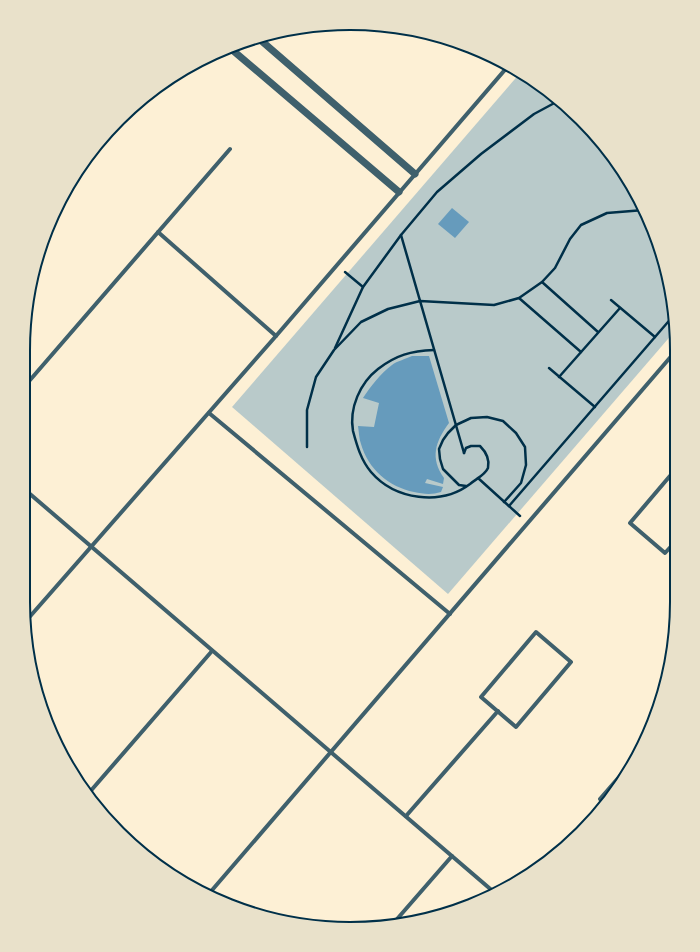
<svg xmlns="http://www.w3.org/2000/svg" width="700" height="952" viewBox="0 0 700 952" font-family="Georgia,serif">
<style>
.green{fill:#b9caca}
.water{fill:#669bbc}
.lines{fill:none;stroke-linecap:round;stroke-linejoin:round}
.path{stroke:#003049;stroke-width:2.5}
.minor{stroke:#3f606c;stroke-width:4}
.tertiary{stroke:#3f606c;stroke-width:7}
.rim{fill:none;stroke:#003049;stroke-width:2}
</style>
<rect width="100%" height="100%" fill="#fdf0d5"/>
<!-- green -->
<path class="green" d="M521,72L565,104L609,151L652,225L674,307V332L448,594L232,407Z"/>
<!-- water -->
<g class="water">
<path d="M452,208L469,222L455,238L438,224Z"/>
<path d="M412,356H429L449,423C435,442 430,458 444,478L443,484L427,479L425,483L443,487L441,492C432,495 423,494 414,492C389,487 368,469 361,444C359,439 359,432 358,426L374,427L379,403L363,398C371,386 380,374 392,365C397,361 406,359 412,356Z"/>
</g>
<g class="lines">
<!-- path -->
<g class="path">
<path d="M401,235L464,453"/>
<path d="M345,272L363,287"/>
<path d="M542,282L598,332"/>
<path d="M519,298L581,352"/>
<path d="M611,300L655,337"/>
<path d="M335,348L363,287L401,235L437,192L481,154L534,114L560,100"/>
<path d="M434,350C411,351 396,355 378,369C360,383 349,408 353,431C357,446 361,460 371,472C395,500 441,506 470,484C476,479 485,475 488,468C490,459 486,452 480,446H471L466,448L464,453"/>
<path d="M549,368L595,407"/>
<path d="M559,377L620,308"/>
<path d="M307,447V410L316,377L334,350L361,322L388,309L420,301L494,305L519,298L542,282L555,268L570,239L581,225L607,213L644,210"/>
<path d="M478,478L520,516"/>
<path d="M466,486L459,485L443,469L440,459L439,449L443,440L448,433L456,425L471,418L487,417L503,421L516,433L525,447L526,465L521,483L504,502"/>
<path d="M509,506L674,315"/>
</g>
<!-- minor -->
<g class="minor">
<path d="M158,232L276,336"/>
<path d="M24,387L230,149"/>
<path d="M209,413L450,614"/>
<path d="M675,470L630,523L665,553L676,541"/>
<path d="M23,488L495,893"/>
<path d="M26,621L276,336L509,65"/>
<path d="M536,632L571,662L516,727L481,697Z"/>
<path d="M88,794L212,651"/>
<path d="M607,804L600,799L639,754"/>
<path d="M406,816L498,711"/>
<path d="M207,896L674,353"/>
<path d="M391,926L452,856"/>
</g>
<!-- tertiary -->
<g class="tertiary">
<path d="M257,37L415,174"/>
<path d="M230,48L399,192"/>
</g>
</g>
<!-- crop -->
<path d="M0 0H700V952H0ZM350 30H350A320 320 0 0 1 670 350V602A320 320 0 0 1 350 922H350A320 320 0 0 1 30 602V350A320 320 0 0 1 350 30Z" fill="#e9e1ca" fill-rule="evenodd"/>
<path class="rim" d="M350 30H350A320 320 0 0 1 670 350V602A320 320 0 0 1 350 922H350A320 320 0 0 1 30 602V350A320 320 0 0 1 350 30Z"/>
</svg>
